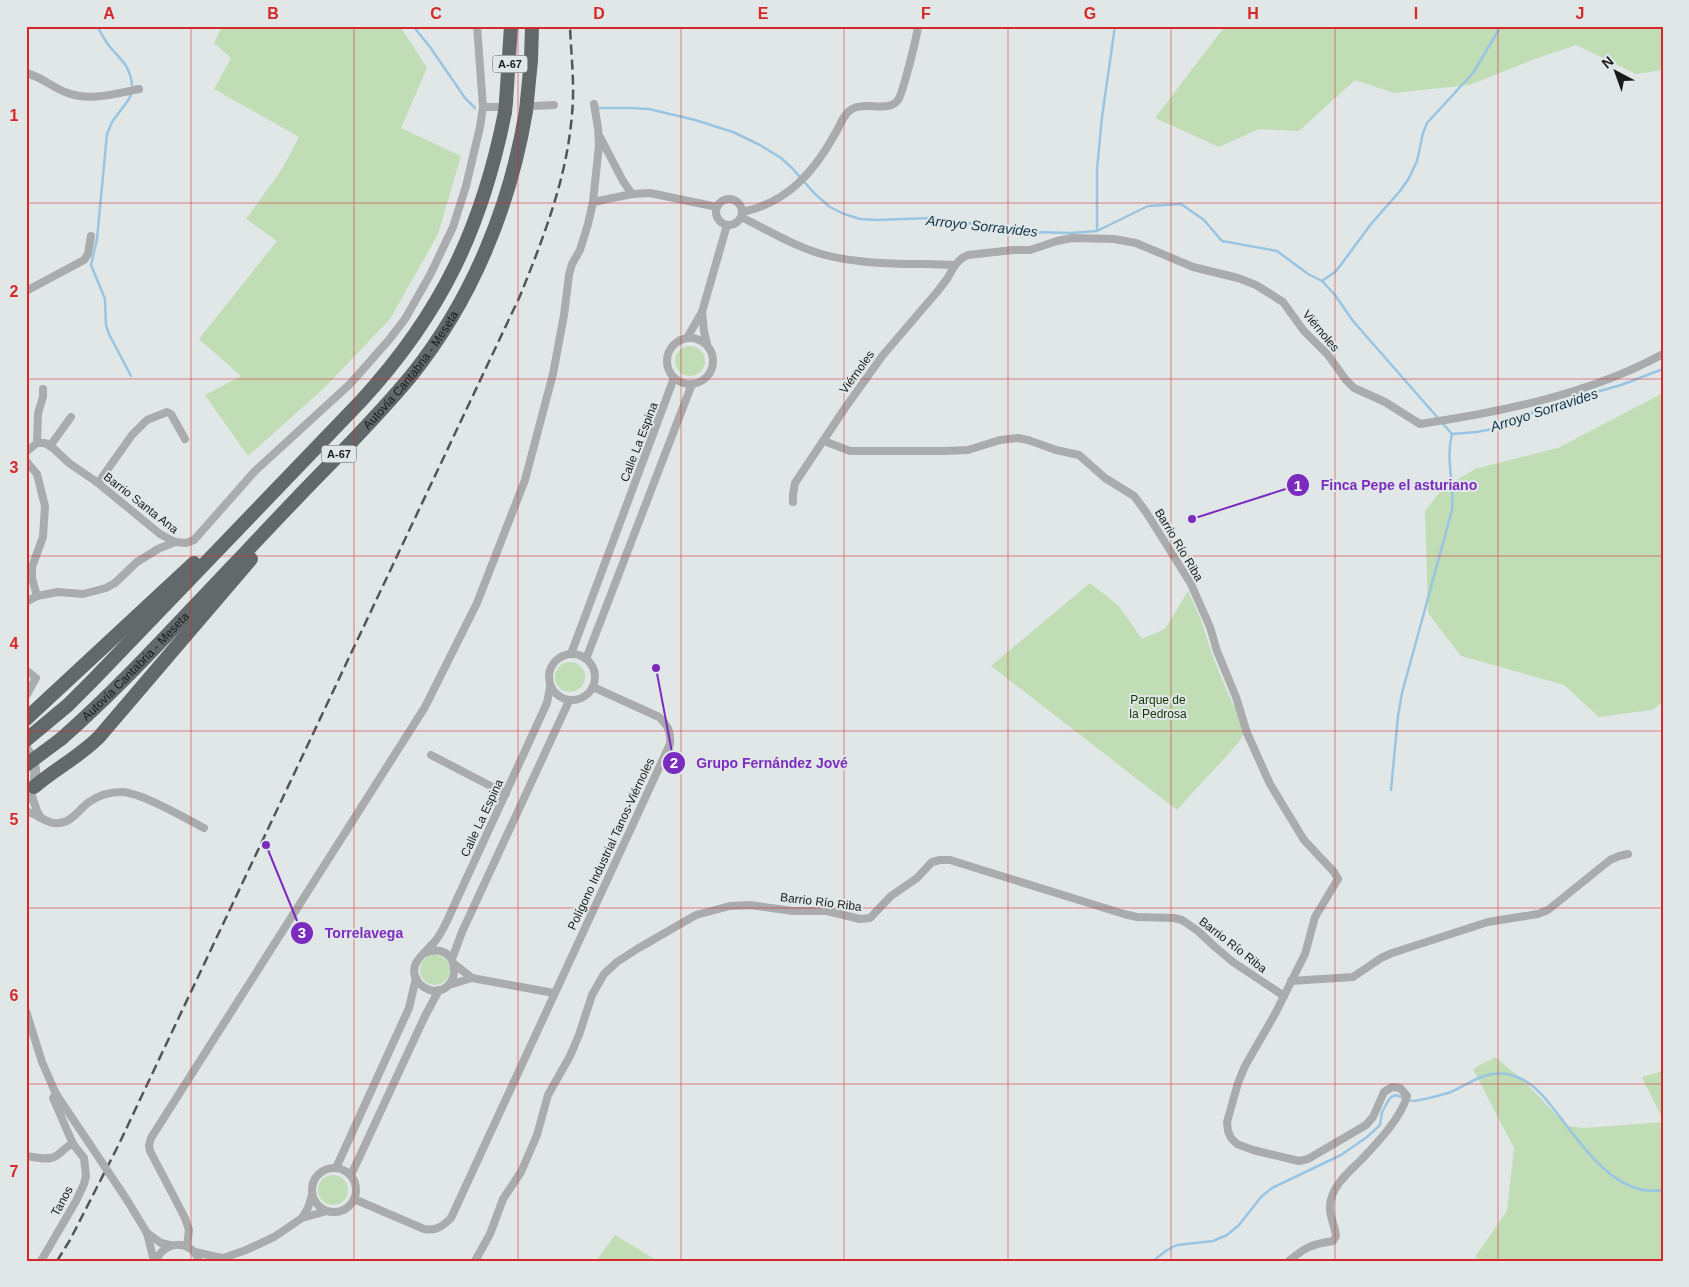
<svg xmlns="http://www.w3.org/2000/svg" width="1689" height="1287" viewBox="0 0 1689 1287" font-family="Helvetica,sans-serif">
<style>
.green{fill:#c0ddb6}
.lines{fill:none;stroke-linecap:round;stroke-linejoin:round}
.stream{stroke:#99c5e3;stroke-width:2.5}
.minor{stroke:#a9abac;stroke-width:8}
.tertiary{stroke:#a9abac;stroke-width:10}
.motorway{stroke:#63696a;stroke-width:14}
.rail{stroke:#535656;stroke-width:2.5;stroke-dasharray:10 5;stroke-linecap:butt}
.minor-bridge{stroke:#a9abac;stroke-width:8}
.motorway-bridge{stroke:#63696a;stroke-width:14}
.grid{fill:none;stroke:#d62828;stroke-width:1;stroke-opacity:0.55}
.labels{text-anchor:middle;stroke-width:4;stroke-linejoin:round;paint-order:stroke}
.shield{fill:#e1e7e7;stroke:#555858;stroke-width:1}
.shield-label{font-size:11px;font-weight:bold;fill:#191b1b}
.street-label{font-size:12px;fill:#191b1b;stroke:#e1e7e7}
.park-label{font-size:12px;fill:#113700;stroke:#e1e7e7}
.water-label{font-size:14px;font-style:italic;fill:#0f3349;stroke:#e1e7e7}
.leader{fill:none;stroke:#7b2cbf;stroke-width:2}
.callout-dot{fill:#7b2cbf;stroke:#e1e7e7;stroke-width:2}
.mark-label{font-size:15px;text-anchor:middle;font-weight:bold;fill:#fff}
.callout-label{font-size:14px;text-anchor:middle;font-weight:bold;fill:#7b2cbf;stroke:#e1e7e7;stroke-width:4;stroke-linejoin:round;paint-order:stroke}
.neatline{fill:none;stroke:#d62828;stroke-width:2}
.grid-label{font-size:16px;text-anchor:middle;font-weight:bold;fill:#d62828}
</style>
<rect width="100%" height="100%" fill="#e1e7e7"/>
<!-- green -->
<g class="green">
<path d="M222,26H400L427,68L401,128L461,156L438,234L390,319L324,388L248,456L205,395L241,376L199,339L277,241L246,219L282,169L299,137L214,89L231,58L214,43Z"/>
<path d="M1225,26H1663V70L1636,74L1576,45L1538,58L1469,85L1394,93L1355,80L1299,131L1259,129L1219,147L1155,118Z"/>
<circle cx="690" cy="361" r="15"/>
<path d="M1663,393V702L1652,710L1599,717L1564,685L1461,656L1428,613L1425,511L1442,489L1475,469L1558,448Z"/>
<path d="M1090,583L1118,605L1142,639L1165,629L1188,591L1201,620L1212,654L1223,682L1236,711L1244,733L1239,742L1177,810L991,666Z"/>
<circle cx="570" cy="677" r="15"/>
<circle cx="435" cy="970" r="15"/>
<path d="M1495,1057L1523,1080L1567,1126L1584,1128L1663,1122V1261H1480L1475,1257L1507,1211L1514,1148L1473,1069Z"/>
<path d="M1663,1071V1120L1642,1077Z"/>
<circle cx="333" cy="1190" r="15"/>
<path d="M615,1235L658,1261H596Z"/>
</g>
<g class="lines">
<!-- stream -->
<g class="stream">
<path d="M97,26C101,33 105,41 110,47C122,61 130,66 132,85"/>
<path d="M413,26L430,47L465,98L475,108"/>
<path d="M131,94L129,99L112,122L107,134L97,239L91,265L105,299L106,325L109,334L131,376"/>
<path d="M599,108H631L649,109L695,120L733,132L760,145L781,158L792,168L815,194L830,207L844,214L860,219L877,220L930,218L1035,232L1071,233L1097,231L1148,206L1181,204L1204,220L1222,241L1277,251L1308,274L1322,281L1335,295L1353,321L1452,434"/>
<path d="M1097,231V169L1102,117L1115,26"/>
<path d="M1322,281L1335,272L1340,266L1371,224L1400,191L1409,178L1417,161L1423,133L1427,123L1473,73L1501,26"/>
<path d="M1452,434L1477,432L1492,429L1554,404L1621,385L1663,369"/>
<path d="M1391,790L1398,716L1402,693L1452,510C1455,484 1445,460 1452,434"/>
<path d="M1153,1261L1167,1250L1177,1245L1213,1241L1227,1235L1239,1225L1261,1197L1272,1188L1341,1155L1367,1137L1380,1125L1382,1112L1388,1101L1391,1097L1396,1095C1402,1097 1409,1101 1414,1101C1417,1101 1422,1099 1425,1099C1434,1097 1442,1095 1451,1092C1476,1080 1492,1065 1522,1079C1538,1087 1549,1103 1560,1117C1584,1148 1617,1198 1663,1190"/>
</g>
<!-- minor -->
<g class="minor">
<path d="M26,73C42,77 50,86 65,92C88,102 115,94 139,89"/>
<path d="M535,106L554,105"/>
<path d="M483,107H497"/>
<path d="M600,137L623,181L632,194"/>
<circle cx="729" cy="212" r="13"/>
<path d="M593,202L632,194L650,193L717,207"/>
<path d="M742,212C787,203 814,172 835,134C840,126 843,114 852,109C866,101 889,113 898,100C903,93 917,36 918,26"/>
<path d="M741,217C768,230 795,247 825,255C867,266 912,263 955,265"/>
<path d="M26,291L84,260L88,254L91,236"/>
<path d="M702,312L704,331L707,344"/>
<circle cx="690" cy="361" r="23"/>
<path d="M687,338L702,312L727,225"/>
<path d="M824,441L850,451H944L968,450L1000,440L1018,438L1028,440L1056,450L1079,455L1105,478L1134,496L1146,512L1191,584L1210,627L1217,651L1236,697L1247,733L1270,784L1304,840L1334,872L1338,879L1315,917L1305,954L1275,1014L1245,1066L1238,1083L1227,1122L1228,1131L1231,1138L1237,1144L1253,1150L1299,1161L1308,1159L1366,1125L1373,1117L1384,1092L1392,1087L1400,1088L1407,1096C1401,1118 1377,1143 1362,1159C1349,1172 1331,1186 1330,1206C1329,1216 1335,1225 1336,1236L1333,1241C1313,1244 1305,1247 1289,1261"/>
<path d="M37,443L38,413L43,397V389"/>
<path d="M50,446L71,417"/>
<path d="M26,452L37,443H45L53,448L69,463L98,483L160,534L175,542L186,543L194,540L255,471L350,384L388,341L405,319L430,275L453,227L466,186L480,127L483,107L477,26"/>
<path d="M26,461L37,474L45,506L43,537L32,567V578L37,596L26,602"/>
<path d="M98,483L132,435L147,420L167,412L171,414L185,439"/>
<path d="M793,502V495L795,483L845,408L883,355L937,292L947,279L955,265L962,258L968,255L1013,250H1030L1057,241L1072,238L1114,239L1136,243L1193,267L1238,278L1256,285L1283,302L1304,331L1328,355L1346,380L1354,388L1385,402L1420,424C1501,412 1590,394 1663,354"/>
<path d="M37,596L58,592L83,594L106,588L115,583L137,562L158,549L175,542"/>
<circle cx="572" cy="677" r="23"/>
<path d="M571,654L674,378"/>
<path d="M586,659L692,384"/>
<path d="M26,670L36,678L26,696"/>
<path d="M431,755L506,794"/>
<path d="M31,793L37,811L40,816"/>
<path d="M26,811C36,814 45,822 54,823C71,825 78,810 89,802C99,795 111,792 122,792C142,793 185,818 204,828"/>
<path d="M425,953C460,939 464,991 434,991C428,990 422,987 418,982C405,964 427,952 436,940C440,935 443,929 446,923L547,703L550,687"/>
<path d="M452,959L462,932L569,701"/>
<path d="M454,964L472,978L554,993"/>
<path d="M1291,981L1353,977L1381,958L1392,953L1488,922L1538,914L1548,910L1610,860L1619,856L1628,854"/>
<path d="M449,985L472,978"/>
<path d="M26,1011L42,1062L56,1094L89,1143"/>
<path d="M26,1156C35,1157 48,1161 56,1156C62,1152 66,1146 73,1144"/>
<circle cx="334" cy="1190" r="22"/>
<path d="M336,1168L409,1008L416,978"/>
<path d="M351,1175L425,1016L439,990"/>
<path d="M354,1199L424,1229C436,1231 442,1227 451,1218L670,744C671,731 668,726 659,717L593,687"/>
<path d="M127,1200L147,1233L154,1261"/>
<path d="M302,1218L308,1208L312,1195"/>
<path d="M147,1233L161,1243L170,1245"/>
<path d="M187,1246L189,1230L185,1218L150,1151L149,1145L151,1138L425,707L477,603L525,480L553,374L564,315L569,275L572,264L580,250L588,224L593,202L599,145L598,128L594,104"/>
<path d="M195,1252L222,1258"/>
<path d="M41,1261L76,1201L84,1184L86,1176L84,1158L73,1144L53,1098L56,1094"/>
<path d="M156,1261C164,1240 192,1239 199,1261"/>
<path d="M215,1261L246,1250L274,1237L302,1218L327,1211"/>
<path d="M475,1261L490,1234L503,1199L521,1172L537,1135L548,1095L570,1056L579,1035L592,995L604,974L617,962L637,949L696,915L730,906L750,905L793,911H827L860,919L870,918L891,896L917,878L932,862L940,860H950L1124,914L1137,917L1174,918L1182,920L1198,931L1215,947L1233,962L1284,996"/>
</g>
<!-- tertiary -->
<path class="tertiary" d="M26,748C38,764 39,784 26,800"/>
<!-- motorway -->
<g class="motorway">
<path d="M527,101L531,60L532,26"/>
<path d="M506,102L511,26"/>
<path d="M26,719L194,563"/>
<path id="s1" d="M61,739C126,682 184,616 244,554C275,521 306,488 338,456C363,430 388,404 411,376C472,300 510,207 526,111"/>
<path d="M26,740L68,705L93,680L361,401C441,314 482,228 505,112"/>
<path d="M34,787C55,769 79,757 99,737L251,559"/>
</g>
<!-- rail -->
<path class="rail" d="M57,1261L70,1240L119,1144L520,296C544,236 567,178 572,114C575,85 571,55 570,26"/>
<!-- minor-bridge -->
<path class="minor-bridge" d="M89,1143L127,1200"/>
<!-- motorway-bridge -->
<g class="motorway-bridge">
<path d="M526,111L527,101"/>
<path d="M505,112L506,102"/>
<path d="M26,765L61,739"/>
</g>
</g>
<!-- grid -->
<path class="grid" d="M191,26V1261M354,26V1261M518,26V1261M681,26V1261M844,26V1261M1008,26V1261M1171,26V1261M1335,26V1261M1498,26V1261M26,203H1663M26,379H1663M26,556H1663M26,731H1663M26,908H1663M26,1084H1663"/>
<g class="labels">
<!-- shield labels -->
<g class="shield">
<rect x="492.5" y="55.5" width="35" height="17" rx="4"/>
<rect x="321.5" y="445.5" width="35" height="17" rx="4"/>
</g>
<g class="shield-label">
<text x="510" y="68">A-67</text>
<text x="339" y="458">A-67</text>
</g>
<!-- street labels -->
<g class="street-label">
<text transform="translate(1321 331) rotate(50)" y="4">Viérnoles</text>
<text dy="4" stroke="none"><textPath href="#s1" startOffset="509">Autovía Cantabria - Meseta</textPath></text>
<text transform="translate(857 372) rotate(-54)" y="4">Viérnoles</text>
<text transform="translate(639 442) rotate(-69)" y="4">Calle La Espina</text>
<text transform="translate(141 503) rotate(38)" y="4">Barrio Santa Ana</text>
<text transform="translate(1179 545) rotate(59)" y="4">Barrio Río Riba</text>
<text dy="4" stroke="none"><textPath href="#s1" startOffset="104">Autovía Cantabria - Meseta</textPath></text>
<text transform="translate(482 818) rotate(-65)" y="4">Calle La Espina</text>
<text transform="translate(611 844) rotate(-65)" y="4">Polígono Industrial Tanos-Viérnoles</text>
<text transform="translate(821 902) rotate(7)" y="4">Barrio Río Riba</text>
<text transform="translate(1233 945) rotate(38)" y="4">Barrio Río Riba</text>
<text transform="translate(62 1201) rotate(-61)" y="4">Tanos</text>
</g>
<!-- park labels -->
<g class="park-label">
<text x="1158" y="704">Parque de<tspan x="1158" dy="14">la Pedrosa</tspan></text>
</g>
<!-- water labels -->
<g class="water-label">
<text transform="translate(982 226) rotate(6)" y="5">Arroyo Sorravides</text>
<text transform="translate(1544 410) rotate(-18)" y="5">Arroyo Sorravides</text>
</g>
</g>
<!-- callouts -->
<path class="leader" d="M1192 519L1298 485M656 668L674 763M266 845L302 933"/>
<g class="callout-dot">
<circle cx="1192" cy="519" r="5"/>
<circle cx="656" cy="668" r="5"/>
<circle cx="266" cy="845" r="5"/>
<circle cx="1298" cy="485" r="12"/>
<circle cx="674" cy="763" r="12"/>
<circle cx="302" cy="933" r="12"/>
</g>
<g class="mark-label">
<text x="1298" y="491">1</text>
<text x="674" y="768">2</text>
<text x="302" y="938">3</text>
</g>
<g class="callout-label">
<text x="1399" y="490">Finca Pepe el asturiano</text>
<text x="772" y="768">Grupo Fernández Jové</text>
<text x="364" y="938">Torrelavega</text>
</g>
<!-- border -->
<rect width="1689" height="1287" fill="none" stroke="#e1e7e7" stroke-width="55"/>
<!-- north arrow -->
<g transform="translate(1616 72) rotate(319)" stroke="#e1e7e7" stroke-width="4" paint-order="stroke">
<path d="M0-4L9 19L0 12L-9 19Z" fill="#191b1b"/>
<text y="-8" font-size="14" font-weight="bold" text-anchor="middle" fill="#191b1b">N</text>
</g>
<rect x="28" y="28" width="1634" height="1232" class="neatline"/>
<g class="grid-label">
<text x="109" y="19">A</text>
<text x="273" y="19">B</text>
<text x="436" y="19">C</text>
<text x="599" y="19">D</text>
<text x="763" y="19">E</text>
<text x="926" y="19">F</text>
<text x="1090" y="19">G</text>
<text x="1253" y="19">H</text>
<text x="1416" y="19">I</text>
<text x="1580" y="19">J</text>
<text x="14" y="121">1</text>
<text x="14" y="297">2</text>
<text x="14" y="473">3</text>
<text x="14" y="649">4</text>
<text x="14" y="825">5</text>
<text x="14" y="1001">6</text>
<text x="14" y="1177">7</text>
</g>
</svg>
